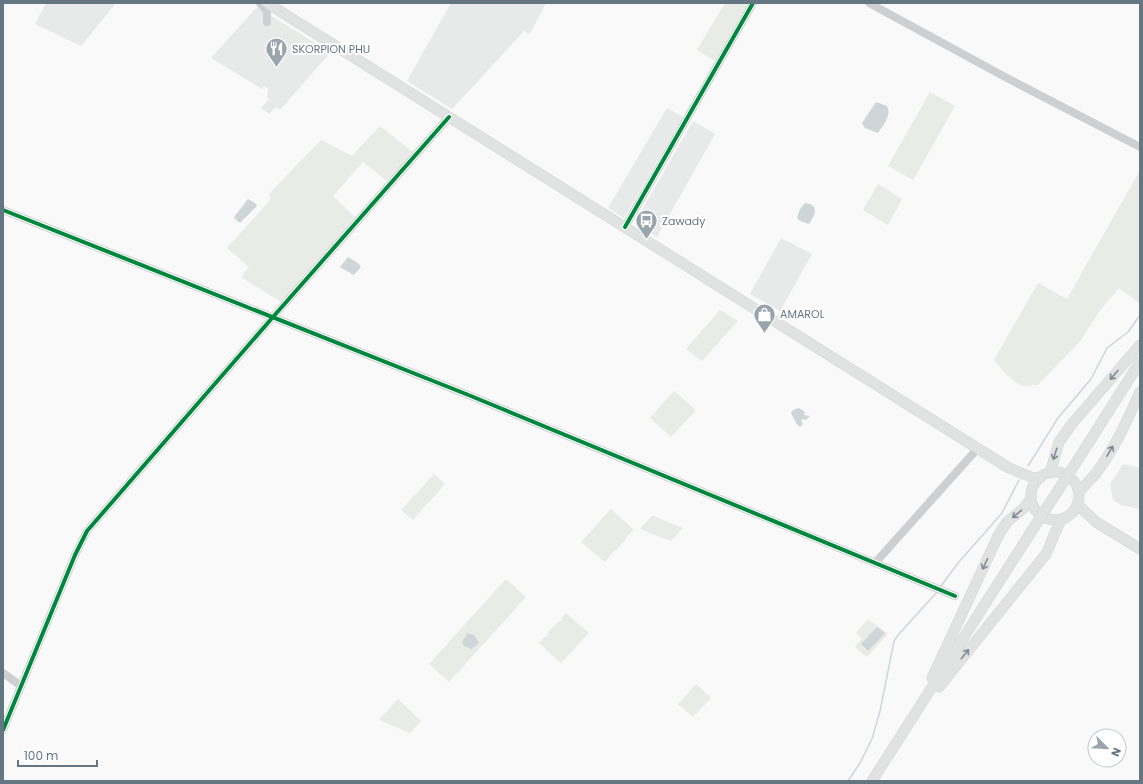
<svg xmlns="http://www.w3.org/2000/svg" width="1143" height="784" viewBox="0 0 1143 784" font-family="Poppins,sans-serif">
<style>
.built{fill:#e8e9e9}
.green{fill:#e8ebe6}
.water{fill:#ced6d9}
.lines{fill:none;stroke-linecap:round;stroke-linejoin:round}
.stream{stroke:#ced6d9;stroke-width:1.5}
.major-casing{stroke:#d5d6d7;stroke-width:11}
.minor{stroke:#cecfd0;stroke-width:8}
.major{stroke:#e1e2e2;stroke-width:10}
.major-bridge-casing{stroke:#d5d6d7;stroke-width:11;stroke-linecap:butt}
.major-bridge{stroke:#e1e2e2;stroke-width:10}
.cycleway-casing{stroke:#fff;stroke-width:6}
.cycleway{stroke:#00873e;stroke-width:4}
.oneway{stroke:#7e8c96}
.labels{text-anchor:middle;stroke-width:4;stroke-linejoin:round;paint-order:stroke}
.poi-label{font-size:11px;fill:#657683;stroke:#fff;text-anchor:start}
</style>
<rect width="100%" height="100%" fill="#f9f9f9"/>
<!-- built -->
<g class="built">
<path d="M46,3H116L81,46L35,24Z"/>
<path d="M451,3H546L530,34L524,31L452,109L407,81Z"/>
<path d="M257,7L329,54L280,110L276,107L269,114L261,108L269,99L267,98L268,89L264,86L262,89L211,58Z"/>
<path d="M667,108L683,117L624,218L608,208Z"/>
<path d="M693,121L715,134L657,237L634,224Z"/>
<path d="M781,238L812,254L780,311L750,294Z"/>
<path d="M1123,464L1140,468V509L1121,505L1113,500L1110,484Z"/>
</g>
<!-- green -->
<g class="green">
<path d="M725,3H748L715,61L697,50Z"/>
<path d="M273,17L320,46C316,53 312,56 304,53L307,49L295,42L296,39L293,37L291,40L274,30L272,20Z"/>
<path d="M930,92L955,106L913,180L888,166Z"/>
<path d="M380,126L413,152L387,181L363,162L333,196L355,217L281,302L241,277L249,267L227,248L271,199L269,194L321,140L352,156Z"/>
<path d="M1140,170V302L1139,303L1119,288L1100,310L1082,339L1038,385L1021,386L1007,375L994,360L1038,283L1067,299Z"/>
<path d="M878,184L902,199L888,225L863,210Z"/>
<path d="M720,310L738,321L702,361L686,349Z"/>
<path d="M674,391L696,410L671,437L650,418Z"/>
<path d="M434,474L445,484L413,520L401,510Z"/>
<path d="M611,509L634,530L626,537V539L616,550H615L612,552V554L605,562L581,542Z"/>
<path d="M652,516H654L683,528L671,541L640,529Z"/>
<path d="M506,579L526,597L449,682L429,664Z"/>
<path d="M566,613L589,633L561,663L539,643L544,637H546L549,634L548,632L558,622H559L562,620L561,618Z"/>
<path d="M868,619L888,634L867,657L855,647L862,638L856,633Z"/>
<path d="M696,684L711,698L693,717L678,704Z"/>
<path d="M398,699L421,721L410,733L379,720Z"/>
</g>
<!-- water -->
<g class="water">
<path d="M876,102L887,106C892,115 883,126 878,133L865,128L862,123Z"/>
<path d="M248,199L255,203L257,206L240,223L234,218L235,216Z"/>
<path d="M805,203C820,205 815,215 809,224L800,221L797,218L800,209Z"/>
<path d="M348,257L358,263L361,267L354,275L340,267Z"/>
<path d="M799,408L805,412L804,415L810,416L806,420L802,419L801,421L803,424L800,427L796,423L791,413L793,410Z"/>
<path d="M877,627L885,633L868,651L861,644Z"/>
<path d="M468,633L474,635L479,643L471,649L464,646L462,642Z"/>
</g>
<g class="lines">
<!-- stream -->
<g class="stream">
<path d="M1028,466L1058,418L1091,379L1107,348L1128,332L1140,315"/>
<path d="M941,586L958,563L1002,513L1019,480"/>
<path d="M848,781L860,763L872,739L880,711L894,641L899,634L937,592"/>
</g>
<defs>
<g id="major">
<path d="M267,3L1009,468L1034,478L1041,477"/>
<path d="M1079,458L1140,362"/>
<circle cx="1055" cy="496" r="24"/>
<path d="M1050,473L1059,442L1071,425L1140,345"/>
<path d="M1079,493C1084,485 1092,479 1097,472C1115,448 1128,419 1140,392"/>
<path d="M1077,504L1096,522L1140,549"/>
<path d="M932,678L998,536L1007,522L1024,508L1031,499"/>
<path d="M939,687L1046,554C1052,542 1055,530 1062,519"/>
<path d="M872,781L1031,532"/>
</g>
</defs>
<!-- major casing -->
<use href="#major" class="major-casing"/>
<!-- minor -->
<g class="minor">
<path d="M260,3L267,11V22"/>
<path d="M869,3L1007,78L1140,147"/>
<path d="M3,210L466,394L955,596"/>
<path d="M625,227L753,3"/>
<path d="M875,563L978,448"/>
<path d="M3,673L21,686"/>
<path d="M3,730L75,555L87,531L273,317L449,117"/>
</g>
<!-- major -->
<use href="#major" class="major"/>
<defs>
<path id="major-bridge" d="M1031,532L1079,458"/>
</defs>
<!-- major-bridge casing -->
<use href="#major-bridge" class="major-bridge-casing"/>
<!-- major-bridge -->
<use href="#major-bridge" class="major-bridge"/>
<defs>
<g id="cycleway">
<path d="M3,210L466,394L955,596"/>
<path d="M625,227L753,3"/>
<path d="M3,730L75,555L87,531L273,317L449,117"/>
</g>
</defs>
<!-- cycleway casing -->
<use href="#cycleway" class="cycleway-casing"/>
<!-- cycleway -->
<use href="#cycleway" class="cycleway"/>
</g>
<!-- one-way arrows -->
<defs><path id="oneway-shaft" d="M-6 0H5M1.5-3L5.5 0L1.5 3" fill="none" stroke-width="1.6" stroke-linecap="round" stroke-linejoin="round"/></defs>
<g class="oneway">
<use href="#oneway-shaft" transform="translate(1114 375) rotate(131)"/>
<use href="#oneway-shaft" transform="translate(1110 451) rotate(-60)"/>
<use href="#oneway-shaft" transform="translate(1055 454) rotate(108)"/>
<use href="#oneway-shaft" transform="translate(1017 514) rotate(140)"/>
<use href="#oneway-shaft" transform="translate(985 564) rotate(115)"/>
<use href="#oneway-shaft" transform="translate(965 654) rotate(-51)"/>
</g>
<!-- icons -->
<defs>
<symbol id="restaurant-pin" viewBox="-11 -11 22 30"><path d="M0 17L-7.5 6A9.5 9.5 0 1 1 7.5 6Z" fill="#99a4ac" stroke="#fff"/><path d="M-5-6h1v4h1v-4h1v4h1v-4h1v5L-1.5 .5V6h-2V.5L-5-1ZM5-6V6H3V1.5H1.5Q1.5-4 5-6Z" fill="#fff"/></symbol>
<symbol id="bus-pin" viewBox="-11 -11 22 30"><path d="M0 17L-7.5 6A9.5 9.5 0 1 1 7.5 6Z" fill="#99a4ac" stroke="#fff"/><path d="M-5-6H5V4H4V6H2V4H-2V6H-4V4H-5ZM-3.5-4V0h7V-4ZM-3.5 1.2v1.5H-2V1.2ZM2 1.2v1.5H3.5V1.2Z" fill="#fff"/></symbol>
<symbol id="shop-pin" viewBox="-11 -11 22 30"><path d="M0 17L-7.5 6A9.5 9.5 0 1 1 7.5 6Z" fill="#99a4ac" stroke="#fff"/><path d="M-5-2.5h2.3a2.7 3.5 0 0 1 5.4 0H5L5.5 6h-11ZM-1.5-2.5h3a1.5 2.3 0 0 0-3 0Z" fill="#fff"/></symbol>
</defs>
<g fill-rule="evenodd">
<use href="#restaurant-pin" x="264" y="36" width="25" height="34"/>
<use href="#bus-pin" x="634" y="208" width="25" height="34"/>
<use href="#shop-pin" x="752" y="302" width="25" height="34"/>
</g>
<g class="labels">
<!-- poi labels -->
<g class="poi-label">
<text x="292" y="53">SKORPION PHU</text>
<text x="662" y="225">Zawady</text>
<text x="780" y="318">AMAROL</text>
</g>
</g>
<!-- border -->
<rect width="1143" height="784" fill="none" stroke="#657683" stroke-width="8"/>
<!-- north arrow -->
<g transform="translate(1107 748) rotate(114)"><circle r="19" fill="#ffffff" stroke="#c1c8cd"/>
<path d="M0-3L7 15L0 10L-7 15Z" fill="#99a4ac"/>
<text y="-6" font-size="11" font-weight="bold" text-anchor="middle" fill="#657683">N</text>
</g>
<!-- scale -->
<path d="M18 760v6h79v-6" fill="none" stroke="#657683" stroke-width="2"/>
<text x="24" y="760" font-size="12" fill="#657683" stroke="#ffffff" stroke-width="3" paint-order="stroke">100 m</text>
</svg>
